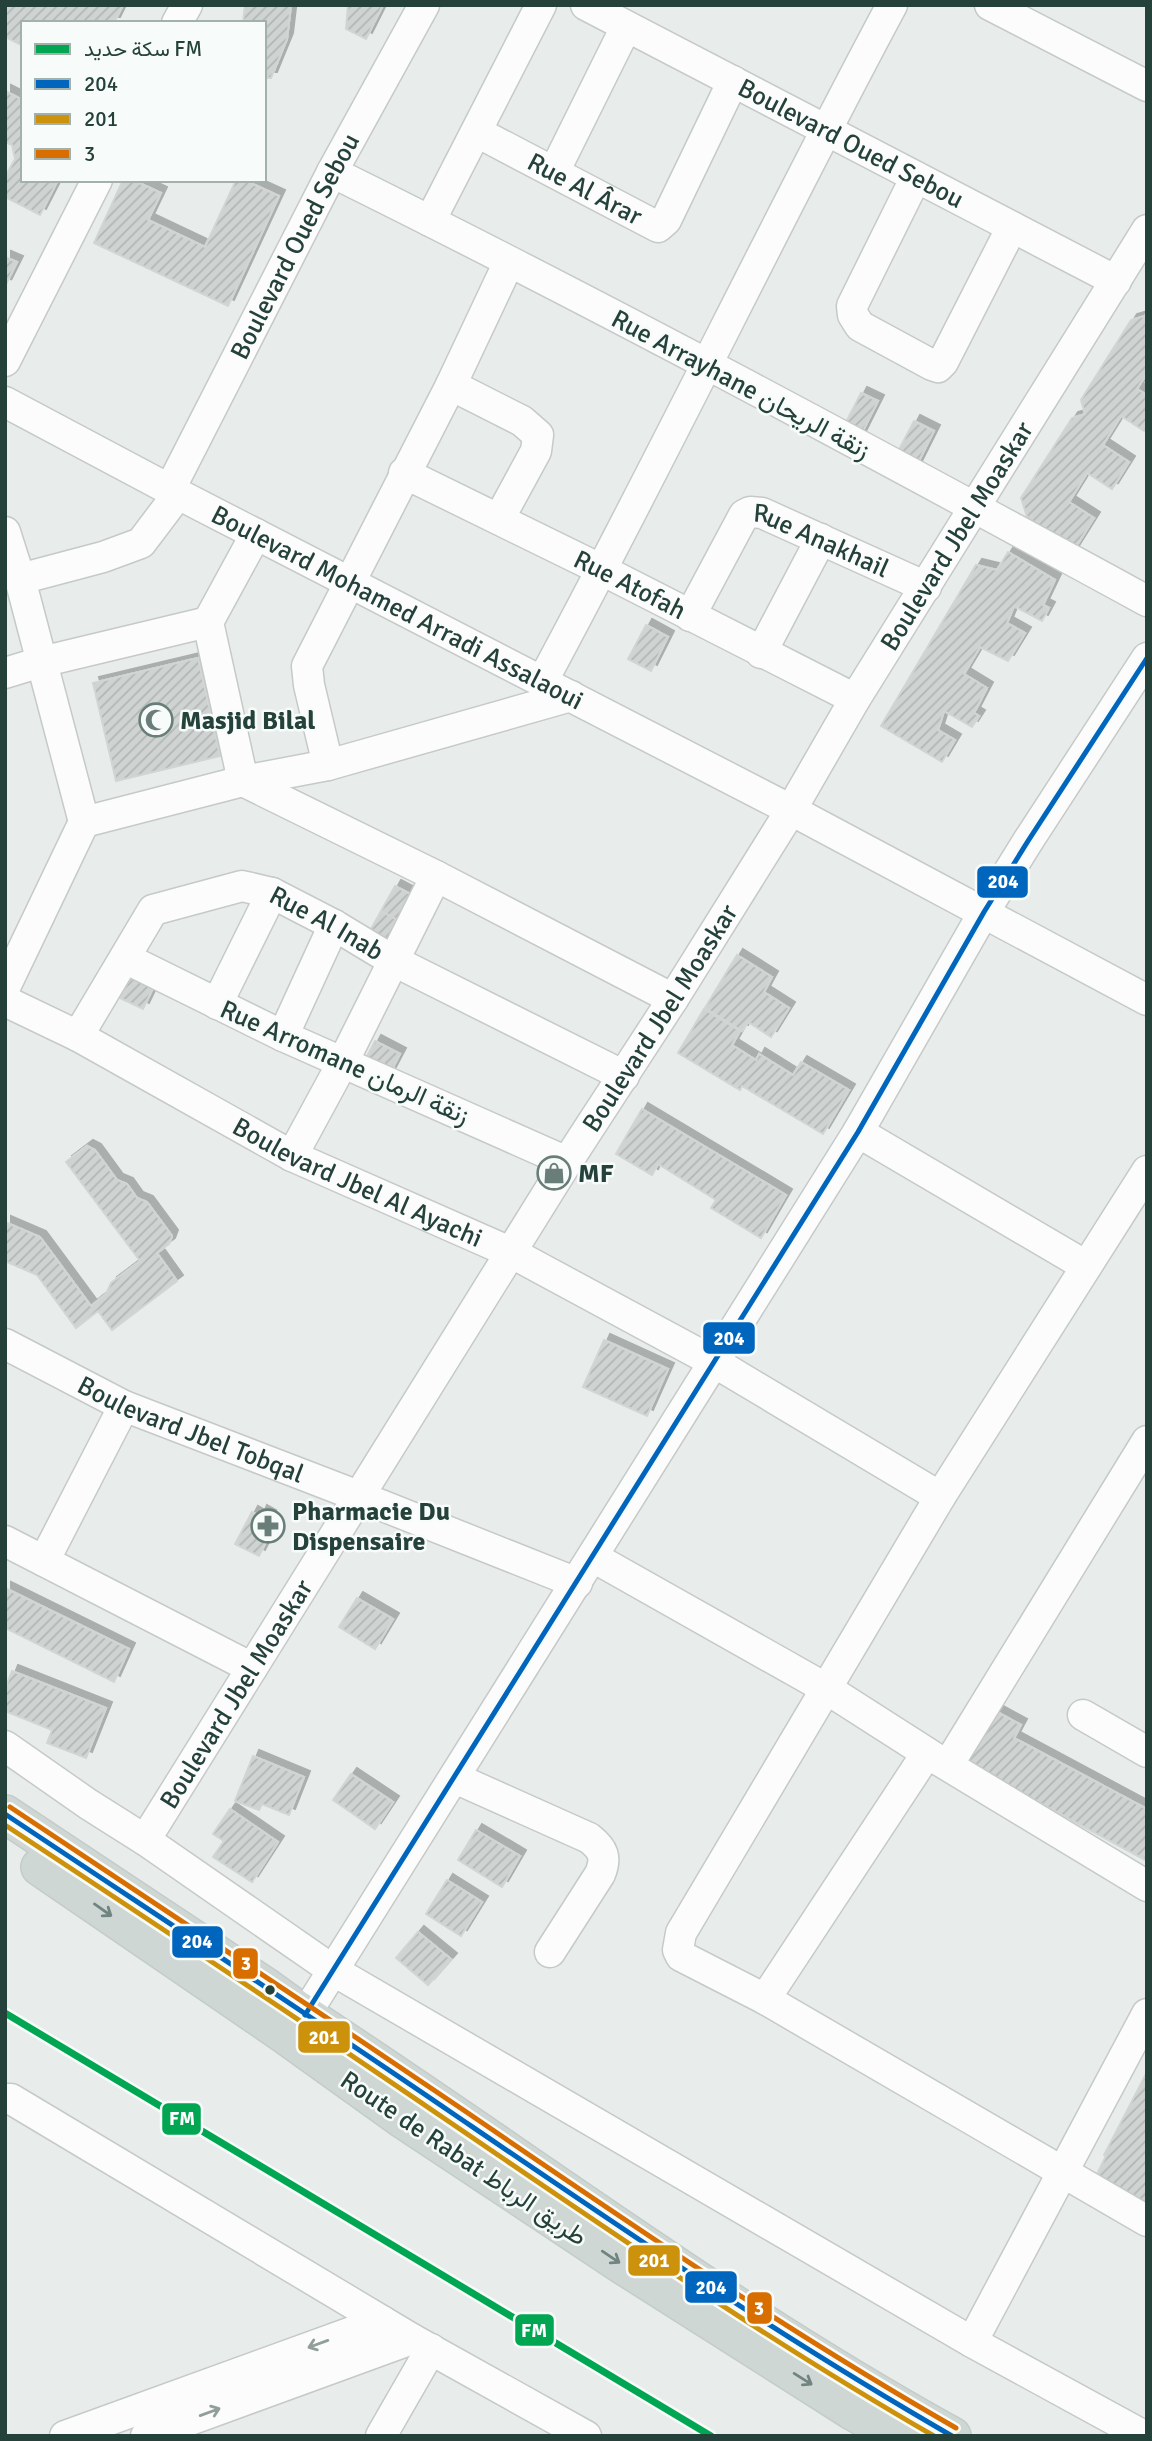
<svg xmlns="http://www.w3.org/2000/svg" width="1152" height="2441" viewBox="0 0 1152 2441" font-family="Signika,Vazirmatn,sans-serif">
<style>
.building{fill:url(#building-hatch);stroke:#d1d6d4;stroke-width:2;filter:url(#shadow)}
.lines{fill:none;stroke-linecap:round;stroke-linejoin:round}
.minor-casing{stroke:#c5cac8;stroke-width:33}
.major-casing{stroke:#c3ccc9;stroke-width:40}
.minor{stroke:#fcfcfc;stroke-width:30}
.major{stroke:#cfd7d5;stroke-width:37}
.bus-1-casing{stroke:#f7fbf9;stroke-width:10}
.bus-2-casing{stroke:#f7fbf9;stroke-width:10}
.bus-3-casing{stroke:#f7fbf9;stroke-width:10}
.bus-1{stroke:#0065bd;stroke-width:5}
.bus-2{stroke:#cd920c;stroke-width:5}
.bus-3{stroke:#d86d00;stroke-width:5}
.rail-1-casing{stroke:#f7fbf9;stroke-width:12}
.rail-1{stroke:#00a651;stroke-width:7}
.oneway{stroke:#718580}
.oneway2{stroke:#909f9b}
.bus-dot{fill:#24423a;stroke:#f7fbf9;stroke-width:2.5}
.labels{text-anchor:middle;stroke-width:5;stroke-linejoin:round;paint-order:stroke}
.street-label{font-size:26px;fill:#24423a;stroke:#f7fbf9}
.poi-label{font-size:26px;font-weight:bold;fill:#24423a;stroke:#f7fbf9;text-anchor:start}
.line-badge{stroke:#f7fbf9;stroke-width:2.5}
.badge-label{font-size:19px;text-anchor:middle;font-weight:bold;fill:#fff}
</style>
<defs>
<pattern id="building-hatch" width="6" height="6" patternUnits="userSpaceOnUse" patternTransform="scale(1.75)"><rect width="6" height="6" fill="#cfd4d2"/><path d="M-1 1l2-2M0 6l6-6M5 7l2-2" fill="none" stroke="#b2b7b5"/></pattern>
<filter id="shadow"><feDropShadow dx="6" dy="-6" stdDeviation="0" flood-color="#0004"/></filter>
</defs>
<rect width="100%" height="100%" fill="#e8edeb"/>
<!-- building -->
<g class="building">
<path d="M5,5H123L114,23H23V46L5,37Z"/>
<path d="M245,5H291L287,39L271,78H264V23H243Z"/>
<path d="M348,5H383L366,39L346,29Z"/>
<path d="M5,91L23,100V180H58L40,215L5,197V177L15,159L12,145L5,142Z"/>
<path d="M123,180H133L161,193L148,220L205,247L236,180H244L279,196L228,306L94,243Z"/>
<path d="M5,257L17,262L5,286Z"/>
<path d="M1146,314L1147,373L1137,389L1147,395V430L1144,431L1121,416L1103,445L1129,462L1112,489L1087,473L1069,502L1094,518L1072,553L1030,526L1021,498L1072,418L1085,414L1081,400L1131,320L1145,316Z"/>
<path d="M861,393L878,401L859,439L842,430Z"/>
<path d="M914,421L934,431L915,469L894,459Z"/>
<path d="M1008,552L1055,580L1043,605L1049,608L1042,621L1014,606L1007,623L1025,633L1008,661L980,647L964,674L987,688L974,713L979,716L972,727L944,711L938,730L955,740L942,762L881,726L976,565L997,570Z"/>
<path d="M646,625L668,637L651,671L628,659Z"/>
<path d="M198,658L220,756L116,781L93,683Z"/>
<path d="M395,886L414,896L399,921L381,911Z"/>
<path d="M381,911L399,921L385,949L366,938Z"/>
<path d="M737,955L772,977L764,992L789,1008L771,1037L748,1022L742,1031L705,1008Z"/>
<path d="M131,976L153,988L143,1009L120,998Z"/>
<path d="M704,1009L740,1031L732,1045L756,1060L759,1054L793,1075L801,1062L849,1090L823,1134L742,1086L740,1090L678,1053Z"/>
<path d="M375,1041L400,1054L390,1073L365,1060Z"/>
<path d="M642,1109L786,1195L761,1238L711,1208L716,1200L658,1164L652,1175L616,1154Z"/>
<path d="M87,1146L95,1150L117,1180L127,1184L137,1198L147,1202L172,1236L169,1244L157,1253L177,1281L112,1330L98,1311L76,1328L37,1275L5,1261V1222L40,1237L91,1306L106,1294L111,1283L140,1261L66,1162Z"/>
<path d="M604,1340L668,1369L647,1416L583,1387Z"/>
<path d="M261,1511L270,1516L267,1521L275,1524L259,1556L235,1544L252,1512L259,1516Z"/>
<path d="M5,1588L129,1649L114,1682L5,1628Z"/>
<path d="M357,1598L393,1619L375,1649L339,1627Z"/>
<path d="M12,1671L106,1708L86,1758L47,1743L52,1730L5,1711V1689Z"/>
<path d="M988,1707L1021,1725L1014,1738L1147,1809V1861L960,1760Z"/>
<path d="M253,1756L304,1777L289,1815L262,1804L259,1810L235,1801Z"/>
<path d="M351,1774L393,1802L375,1829L333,1800Z"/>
<path d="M230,1809L278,1842L252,1882L213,1857L224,1841L213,1834Z"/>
<path d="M476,1830L520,1856L502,1887L458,1860Z"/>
<path d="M447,1880L482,1902L461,1936L426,1914Z"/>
<path d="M418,1932L451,1959L428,1985L396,1958Z"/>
<path d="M1147,2072V2210L1093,2182L1106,2156L1104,2155Z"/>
</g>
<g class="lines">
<defs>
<g id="minor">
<path id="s1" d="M586,5L1116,281"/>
<path d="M990,5L1147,86"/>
<path d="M177,23L187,5"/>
<path id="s2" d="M477,132L658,227L666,220L733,81"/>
<path d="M332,172C607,308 877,454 1147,601"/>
<path d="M554,172L626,27"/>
<path d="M916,177L852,306L853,315L860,326L932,365L938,367L943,362L1012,227"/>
<path d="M430,221L541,5"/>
<path d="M5,361L97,180"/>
<path d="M451,385L522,421L538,435L536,451L499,519"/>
<path id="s3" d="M5,402L178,494L791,810L1147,1000"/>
<path id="s4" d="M404,473L602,570L855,699"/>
<path id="s5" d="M170,489L332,172L424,5"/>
<path d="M5,532L20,579L84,822"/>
<path d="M256,534L208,622L243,781L436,876L673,999"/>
<path d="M20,579L103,557L141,543L178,494"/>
<path id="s6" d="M690,616L744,515L750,512L762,513L926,587"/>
<path d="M761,653L821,539"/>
<path d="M5,673L41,662L208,622"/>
<path d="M542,682C663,458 772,229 892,5"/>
<path d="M328,765L309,685L307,666L451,385L509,262"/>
<path d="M125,958L283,1036L567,1162"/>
<path d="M5,987L84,822L243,781L328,765L571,696"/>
<path id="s7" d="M5,1001L78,1036L292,1156L512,1253L714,1362L940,1497"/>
<path d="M217,1004L272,893"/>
<path id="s8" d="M78,1036L153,910L242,886L272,893L334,925L392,960L624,1076"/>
<path d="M283,1036L334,925"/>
<path d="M858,1132L1086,1266"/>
<path d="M292,1156L343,1062L436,876"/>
<path d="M1147,1171L940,1497L681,1933L678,1950L681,1956L765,1999L1147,2221"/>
<path id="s9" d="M5,1344L124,1406L358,1496L577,1583"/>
<path d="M5,1541L252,1668"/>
<path d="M593,1557L827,1689L927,1753L1147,1886"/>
<path d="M44,1561L124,1406"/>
<path d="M1083,1715L1147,1752"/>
<path d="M5,1746L88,1804L145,1840L334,1971L972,2342L1144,2436"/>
<path d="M948,1765L1147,1441"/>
<path d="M455,1778L589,1838C603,1849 607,1857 600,1874L550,1952"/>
<path id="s10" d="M145,1840L567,1162L673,999L791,810L855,699L1147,230"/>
<path d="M765,1999L927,1753"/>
<path d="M305,2015L858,1132L984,912L1028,841L1147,658"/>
<path d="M5,2099H11L412,2339L586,2436"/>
<path d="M972,2342L1147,2014"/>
<path d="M65,2436L382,2321"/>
<path d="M146,2436L412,2339"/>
<path d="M381,2436L431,2349"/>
</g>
<g id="major">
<path d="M5,1814L266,1987L295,2008C514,2150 723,2310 952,2436"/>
<path d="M40,1867L281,2032L401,2118L624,2266L854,2412L896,2436"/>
</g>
</defs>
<!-- minor casing -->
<use href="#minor" class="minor-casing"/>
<!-- major casing -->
<use href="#major" class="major-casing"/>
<!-- minor -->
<use href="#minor" class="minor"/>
<!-- major -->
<use href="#major" class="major"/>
<defs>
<g id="bus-1">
<path d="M5,1814C155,1914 306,2013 455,2115C618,2226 780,2337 952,2436"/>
<path d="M305,2015L858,1132L984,912L1028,841L1147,658"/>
</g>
<path id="bus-2" d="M5,1825C154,1923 303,2022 451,2123C610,2231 767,2340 934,2436"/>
<path id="bus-3" d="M10,1807C160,1906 310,2006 459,2107C623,2219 785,2330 956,2428"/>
</defs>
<!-- bus-1 casing -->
<use href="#bus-1" class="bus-1-casing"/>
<!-- bus-2 casing -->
<use href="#bus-2" class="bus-2-casing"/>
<!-- bus-3 casing -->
<use href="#bus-3" class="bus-3-casing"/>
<!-- bus-1 -->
<use href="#bus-1" class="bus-1"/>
<!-- bus-2 -->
<use href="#bus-2" class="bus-2"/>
<!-- bus-3 -->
<use href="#bus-3" class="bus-3"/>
<defs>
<path id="rail-1" d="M5,2013L711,2436"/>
</defs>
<!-- rail-1 casing -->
<use href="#rail-1" class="rail-1-casing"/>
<!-- rail-1 -->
<use href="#rail-1" class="rail-1"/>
</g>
<!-- one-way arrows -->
<defs><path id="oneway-shaft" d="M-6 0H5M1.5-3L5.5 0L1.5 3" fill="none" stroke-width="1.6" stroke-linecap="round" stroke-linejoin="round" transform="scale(1.75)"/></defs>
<g class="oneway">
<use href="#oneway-shaft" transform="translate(103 1910) rotate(35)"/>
<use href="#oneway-shaft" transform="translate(611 2257) rotate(34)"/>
<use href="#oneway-shaft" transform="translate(803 2379) rotate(32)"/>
</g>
<g class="oneway2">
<use href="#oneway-shaft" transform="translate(318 2344) rotate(160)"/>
<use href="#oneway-shaft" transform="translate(210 2412) rotate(-20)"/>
</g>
<!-- icons -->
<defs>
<symbol id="mosque-ring" viewBox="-11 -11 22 22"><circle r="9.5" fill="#f7fbf9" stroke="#697e78" stroke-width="1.5"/><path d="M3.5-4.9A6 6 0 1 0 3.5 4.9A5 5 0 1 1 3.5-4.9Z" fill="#697e78"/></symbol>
<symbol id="shop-ring" viewBox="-11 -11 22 22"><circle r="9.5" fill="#f7fbf9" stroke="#697e78" stroke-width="1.5"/><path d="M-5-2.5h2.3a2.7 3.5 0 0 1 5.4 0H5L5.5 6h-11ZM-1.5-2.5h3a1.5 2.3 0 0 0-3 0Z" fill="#697e78"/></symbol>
<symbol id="pharmacy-ring" viewBox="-11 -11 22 22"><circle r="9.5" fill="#f7fbf9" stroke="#697e78" stroke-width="1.5"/><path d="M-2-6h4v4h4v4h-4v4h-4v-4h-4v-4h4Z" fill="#697e78"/></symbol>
</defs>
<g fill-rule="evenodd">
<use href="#mosque-ring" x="137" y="701" width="38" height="38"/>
<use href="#shop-ring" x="535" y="1154" width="38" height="38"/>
<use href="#pharmacy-ring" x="249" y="1507" width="38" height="38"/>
</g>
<!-- markers -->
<circle class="bus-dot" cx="270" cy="1990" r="6"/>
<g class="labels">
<!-- street labels -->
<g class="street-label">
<text dy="9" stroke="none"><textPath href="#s1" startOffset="299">Boulevard Oued Sebou</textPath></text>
<text dy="9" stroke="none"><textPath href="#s2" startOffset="122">Rue Al Ârar</textPath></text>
<text dy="9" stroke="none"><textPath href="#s5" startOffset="273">Boulevard Oued Sebou</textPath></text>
<text transform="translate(741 384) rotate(28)" y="9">Rue Arrayhane زنقة الريحان</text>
<text dy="9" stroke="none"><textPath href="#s10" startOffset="1536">Boulevard Jbel Moaskar</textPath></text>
<text dy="9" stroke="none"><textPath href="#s6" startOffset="198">Rue Anakhail</textPath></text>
<text dy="9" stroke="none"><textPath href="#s4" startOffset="252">Rue Atofah</textPath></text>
<text dy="9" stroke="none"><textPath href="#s3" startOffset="443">Boulevard Mohamed Arradi Assalaoui</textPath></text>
<text dy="9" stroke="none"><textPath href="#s8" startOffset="332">Rue Al Inab</textPath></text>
<text dy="9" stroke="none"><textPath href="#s10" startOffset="970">Boulevard Jbel Moaskar</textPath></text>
<text transform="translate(345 1062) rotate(24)" y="9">Rue Arromane زنقة الرمان</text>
<text dy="9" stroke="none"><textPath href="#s7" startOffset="397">Boulevard Jbel Al Ayachi</textPath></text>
<text dy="9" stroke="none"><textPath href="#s9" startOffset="205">Boulevard Jbel Tobqal</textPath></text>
<text dy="9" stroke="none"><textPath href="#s10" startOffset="172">Boulevard Jbel Moaskar</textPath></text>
<text transform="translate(464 2158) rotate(34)" y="9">Route de Rabat طريق الرباط</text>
</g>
<!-- poi labels -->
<g class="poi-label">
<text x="180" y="729">Masjid Bilal</text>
<text x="578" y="1182">MF</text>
<text x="292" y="1520">Pharmacie Du<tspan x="292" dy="30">Dispensaire</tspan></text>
</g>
</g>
<g class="line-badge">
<rect x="976" y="865" width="53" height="34" rx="7" fill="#0065bd"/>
<rect x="702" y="1321" width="54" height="34" rx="7" fill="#0065bd"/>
<rect x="171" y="1925" width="53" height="34" rx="7" fill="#0065bd"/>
<rect x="232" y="1947" width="27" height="33" rx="7" fill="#d86d00"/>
<rect x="297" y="2020" width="54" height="34" rx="7" fill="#cd920c"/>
<rect x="161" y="2102" width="41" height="34" rx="7" fill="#00a651"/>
<rect x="627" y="2244" width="54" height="33" rx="7" fill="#cd920c"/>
<rect x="684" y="2270" width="54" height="34" rx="7" fill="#0065bd"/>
<rect x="746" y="2291" width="27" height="34" rx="7" fill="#d86d00"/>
<rect x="514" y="2313" width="41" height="34" rx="7" fill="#00a651"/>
</g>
<g class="badge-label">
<text x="1003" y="888">204</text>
<text x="729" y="1345">204</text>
<text x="197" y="1948">204</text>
<text x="246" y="1970">3</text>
<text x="324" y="2044">201</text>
<text x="182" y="2125">FM</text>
<text x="654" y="2267">201</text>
<text x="711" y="2294">204</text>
<text x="759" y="2315">3</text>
<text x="534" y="2337">FM</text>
</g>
<!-- border -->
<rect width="1152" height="2441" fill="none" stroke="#24423a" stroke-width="14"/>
<!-- legend -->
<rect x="21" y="21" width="245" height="161" fill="#f7fbf9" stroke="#a3b1ad" stroke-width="2"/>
<rect x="35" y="44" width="35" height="10" fill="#00a651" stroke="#a3b1ad" stroke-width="2"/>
<text x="84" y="56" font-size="21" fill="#24423a">سكة حديد FM</text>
<rect x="35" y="79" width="35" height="10" fill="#0065bd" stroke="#a3b1ad" stroke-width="2"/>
<text x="84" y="91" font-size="21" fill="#24423a">204</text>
<rect x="35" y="114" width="35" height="10" fill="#cd920c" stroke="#a3b1ad" stroke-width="2"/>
<text x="84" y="126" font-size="21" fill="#24423a">201</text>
<rect x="35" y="149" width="35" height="10" fill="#d86d00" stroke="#a3b1ad" stroke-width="2"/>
<text x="84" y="161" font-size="21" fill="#24423a">3</text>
</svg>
